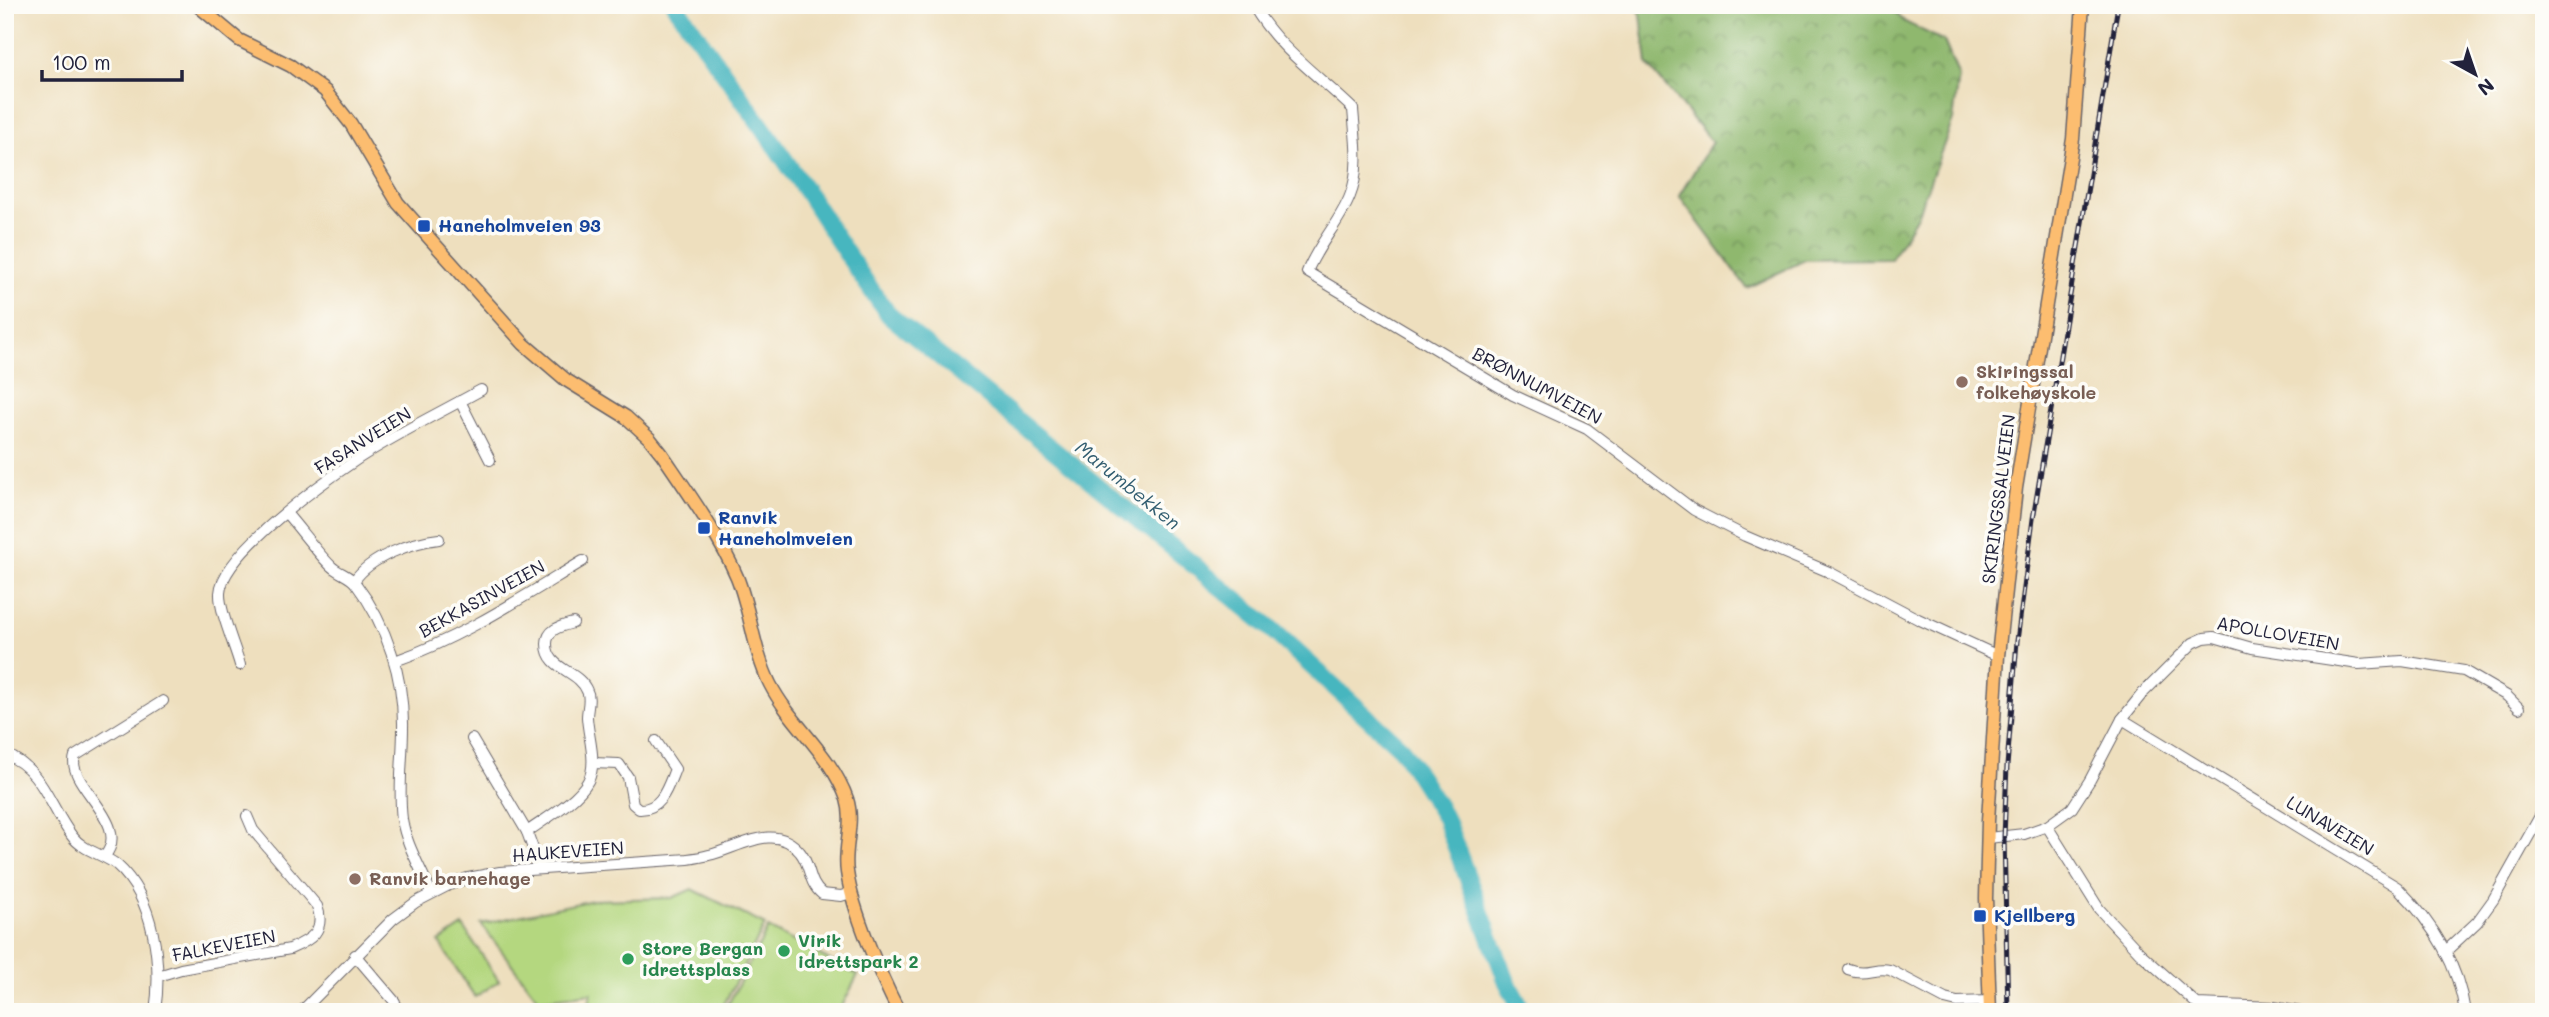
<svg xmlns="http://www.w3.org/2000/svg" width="2549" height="1017" viewBox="0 0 2549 1017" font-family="Mali,sans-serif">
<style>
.forest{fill:url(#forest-crowns);stroke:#586d54;stroke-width:2}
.park{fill:#b4d77f;stroke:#6b7c5d;stroke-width:2}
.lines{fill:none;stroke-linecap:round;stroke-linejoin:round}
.river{stroke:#47b6bf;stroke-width:18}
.minor-casing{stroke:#696469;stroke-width:12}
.major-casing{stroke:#696469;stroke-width:15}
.minor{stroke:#fff;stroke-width:10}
.major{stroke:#fcbd6f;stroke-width:12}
.rail-casing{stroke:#22223b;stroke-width:5}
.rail{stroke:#fdfcf7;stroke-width:2.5;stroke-dasharray:8;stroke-linecap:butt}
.transit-dot{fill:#1a4fb4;stroke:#fdfcf7;stroke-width:2.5}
.education-dot{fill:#8d6e63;stroke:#fdfcf7;stroke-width:2.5}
.leisure-dot{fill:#2e9e5b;stroke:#fdfcf7;stroke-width:2.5}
.labels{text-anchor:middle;stroke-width:7;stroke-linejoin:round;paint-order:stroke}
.transit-label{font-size:18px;font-weight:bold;fill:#164399;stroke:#fdfcf7;text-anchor:start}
.education-label{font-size:18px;font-weight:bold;fill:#785e54;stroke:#fdfcf7;text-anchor:start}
.street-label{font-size:18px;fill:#22223b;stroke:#fdfcf7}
.leisure-label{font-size:18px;font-weight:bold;fill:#27864d;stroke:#fdfcf7;text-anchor:start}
.water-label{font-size:19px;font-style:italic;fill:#315d70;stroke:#fdfcf7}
</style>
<defs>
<pattern id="forest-crowns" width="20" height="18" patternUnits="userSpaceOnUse" patternTransform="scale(1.75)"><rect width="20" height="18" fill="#8fb86e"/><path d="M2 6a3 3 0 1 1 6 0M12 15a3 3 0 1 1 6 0" fill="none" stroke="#74955c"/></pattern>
</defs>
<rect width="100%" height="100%" fill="#fdfcf7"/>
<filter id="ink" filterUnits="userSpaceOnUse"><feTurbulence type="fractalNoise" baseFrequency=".0143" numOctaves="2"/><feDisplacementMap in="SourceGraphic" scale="14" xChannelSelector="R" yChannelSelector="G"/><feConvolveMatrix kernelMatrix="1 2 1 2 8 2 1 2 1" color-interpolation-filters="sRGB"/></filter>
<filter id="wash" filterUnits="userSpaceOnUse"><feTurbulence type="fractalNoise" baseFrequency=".00686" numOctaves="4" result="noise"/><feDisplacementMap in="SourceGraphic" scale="28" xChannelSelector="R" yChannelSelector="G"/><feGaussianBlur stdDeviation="1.57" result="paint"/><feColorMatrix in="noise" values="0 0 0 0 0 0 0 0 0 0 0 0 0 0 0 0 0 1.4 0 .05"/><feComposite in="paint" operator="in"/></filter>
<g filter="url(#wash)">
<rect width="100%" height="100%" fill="#eedfbe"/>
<!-- forest -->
<path class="forest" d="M1636,5H1742L1743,9L1763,5H1887L1905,22L1944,41L1959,77L1953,120L1917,216L1891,259L1805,260L1747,288L1679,196L1712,142L1647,64L1641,15Z"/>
<!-- park -->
<g class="park">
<path d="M692,889L765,925L720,1012H587L591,993L539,1000L481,924L593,900L672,898Z"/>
<path d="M463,926L499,981L475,997L439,942Z"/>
<path d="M768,928L858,975L839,1012H724Z"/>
</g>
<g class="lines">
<!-- river -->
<path class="river" d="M675,5C720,67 765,130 808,194C834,235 860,275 889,315L1268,626L1401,748L1445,818L1507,982L1523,1012"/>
</g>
</g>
<g filter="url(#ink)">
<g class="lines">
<defs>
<g id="minor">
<path d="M1253,5C1277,48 1318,75 1353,109C1355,137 1361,169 1350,196C1340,222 1318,244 1307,272L1513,395L1587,429L1694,510L1745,536L1829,572L1918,619L1998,656"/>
<path d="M460,401L490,460"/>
<path d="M286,513C301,530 315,550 331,566C338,573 351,576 356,584C387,625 404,678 403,728C403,758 398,788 402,819C406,845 421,868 431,893"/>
<path d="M354,581C370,557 412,542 439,539"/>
<path d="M395,661C461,638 523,597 583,561"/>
<path d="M240,665C235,646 219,611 220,593C222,553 326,480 359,458C398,433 441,412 481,390"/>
<path d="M2122,719L2397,887C2431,921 2458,963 2465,1012"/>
<path d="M472,739L527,832L540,868"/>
<path d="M5,754C43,769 49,806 72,836C83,851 103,854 117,865C155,899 162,965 155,1012"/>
<path d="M593,763L619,764L628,777L633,804L639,809C662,810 668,786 675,769L656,741"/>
<path d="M2047,826L2099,909L2140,953L2197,1004L2274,1007L2301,1012"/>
<path d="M527,832C545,819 578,800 588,781C598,763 588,737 587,717C587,709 591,698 587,691C579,670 547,670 547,644C547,629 561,626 573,623"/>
<path d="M1988,838L2024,834L2047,826L2072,808L2090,780L2122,719L2142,694L2193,643L2204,638L2214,637L2252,648L2359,664L2402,661L2464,671L2507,696L2519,708"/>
<path d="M104,857C134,823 65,785 75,756L163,701"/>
<path d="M2446,951L2477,922L2493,900L2544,809"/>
<path d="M355,955L395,1002"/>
<path d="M1848,969C1867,976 1873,966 1890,970L1945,999L1957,1002L1990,1001"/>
<path d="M158,976L181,969L290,949C311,940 326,931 317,906L253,830L247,816"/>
<path d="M301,1012L393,919L416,902L449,885L468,878L500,872L688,859C695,858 702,857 709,855C739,848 775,821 800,852C811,865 808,883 822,894L841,896L851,893"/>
</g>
<g id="major">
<path d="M197,5L239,40L291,66L325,91L351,124L398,203L524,344L566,380L626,417L650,439L662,454C687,491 720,537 737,577C751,612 753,650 770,684C791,725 831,754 847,799C855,824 843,847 847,872C852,910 881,977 899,1012"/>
<path d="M1990,1012L1986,898L1988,821L1998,656L2016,488L2073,139L2083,5"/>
</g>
</defs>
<!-- minor casing -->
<use href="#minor" class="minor-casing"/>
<!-- major casing -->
<use href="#major" class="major-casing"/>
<!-- minor -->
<use href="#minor" class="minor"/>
<!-- major -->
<use href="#major" class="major"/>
<defs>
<path id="rail" d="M2008,1012L2004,837L2007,766L2017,641L2033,519L2118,5"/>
</defs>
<!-- rail casing -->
<use href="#rail" class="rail-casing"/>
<!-- rail -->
<use href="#rail" class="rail"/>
</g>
</g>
<!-- markers -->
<g class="transit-dot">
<rect x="417" y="219" width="14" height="14" rx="3.5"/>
<rect x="697" y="521" width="14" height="14" rx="3.5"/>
<rect x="1973" y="909" width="14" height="14" rx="3.5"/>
</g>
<g class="education-dot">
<circle cx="1962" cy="382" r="7"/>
<circle cx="355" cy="879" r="7"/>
</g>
<g class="leisure-dot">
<circle cx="784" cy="951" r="7"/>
<circle cx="628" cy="959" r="7"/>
</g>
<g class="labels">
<!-- transit labels -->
<g class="transit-label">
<text x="438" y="232">Haneholmveien 93</text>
<text x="718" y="524">Ranvik<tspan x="718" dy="21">Haneholmveien</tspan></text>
<text x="1994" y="922">Kjellberg</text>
</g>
<!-- education labels -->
<g class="education-label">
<text x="1976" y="378">Skiringssal<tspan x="1976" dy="21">folkehøyskole</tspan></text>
<text x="369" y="885">Ranvik barnehage</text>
</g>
<!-- street labels -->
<g class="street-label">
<text transform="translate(1537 386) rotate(28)" y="6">BRØNNUMVEIEN</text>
<text transform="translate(363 441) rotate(-32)" y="6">FASANVEIEN</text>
<text transform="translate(1999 499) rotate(-83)" y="6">SKIRINGSSALVEIEN</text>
<text transform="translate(482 599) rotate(-29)" y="6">BEKKASINVEIEN</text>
<text transform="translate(2278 634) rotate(10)" y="6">APOLLOVEIEN</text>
<text transform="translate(2330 826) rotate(31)" y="6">LUNAVEIEN</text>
<text transform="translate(568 852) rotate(-4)" y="6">HAUKEVEIEN</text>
<text transform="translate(224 946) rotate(-11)" y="6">FALKEVEIEN</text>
</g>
<!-- leisure labels -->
<g class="leisure-label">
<text x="798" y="947">Virik<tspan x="798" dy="21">idrettspark 2</tspan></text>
<text x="642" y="955">Store Bergan<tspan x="642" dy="21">idrettsplass</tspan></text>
</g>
<!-- water labels -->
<g class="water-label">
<text transform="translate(1128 485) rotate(39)" y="7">Marumbekken</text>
</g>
</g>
<!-- margin -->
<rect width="2549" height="1017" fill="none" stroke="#fdfcf7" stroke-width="28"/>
<!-- north arrow -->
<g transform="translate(2475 74) rotate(140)" stroke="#fdfcf7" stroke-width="5" paint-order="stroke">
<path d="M0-5L12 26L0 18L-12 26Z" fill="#22223b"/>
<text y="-10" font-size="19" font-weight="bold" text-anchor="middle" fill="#22223b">N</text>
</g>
<!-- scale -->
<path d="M42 70v10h140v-10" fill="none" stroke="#22223b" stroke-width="3.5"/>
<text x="52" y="70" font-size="21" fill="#22223b" stroke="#fdfcf7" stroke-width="5" paint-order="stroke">100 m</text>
</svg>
